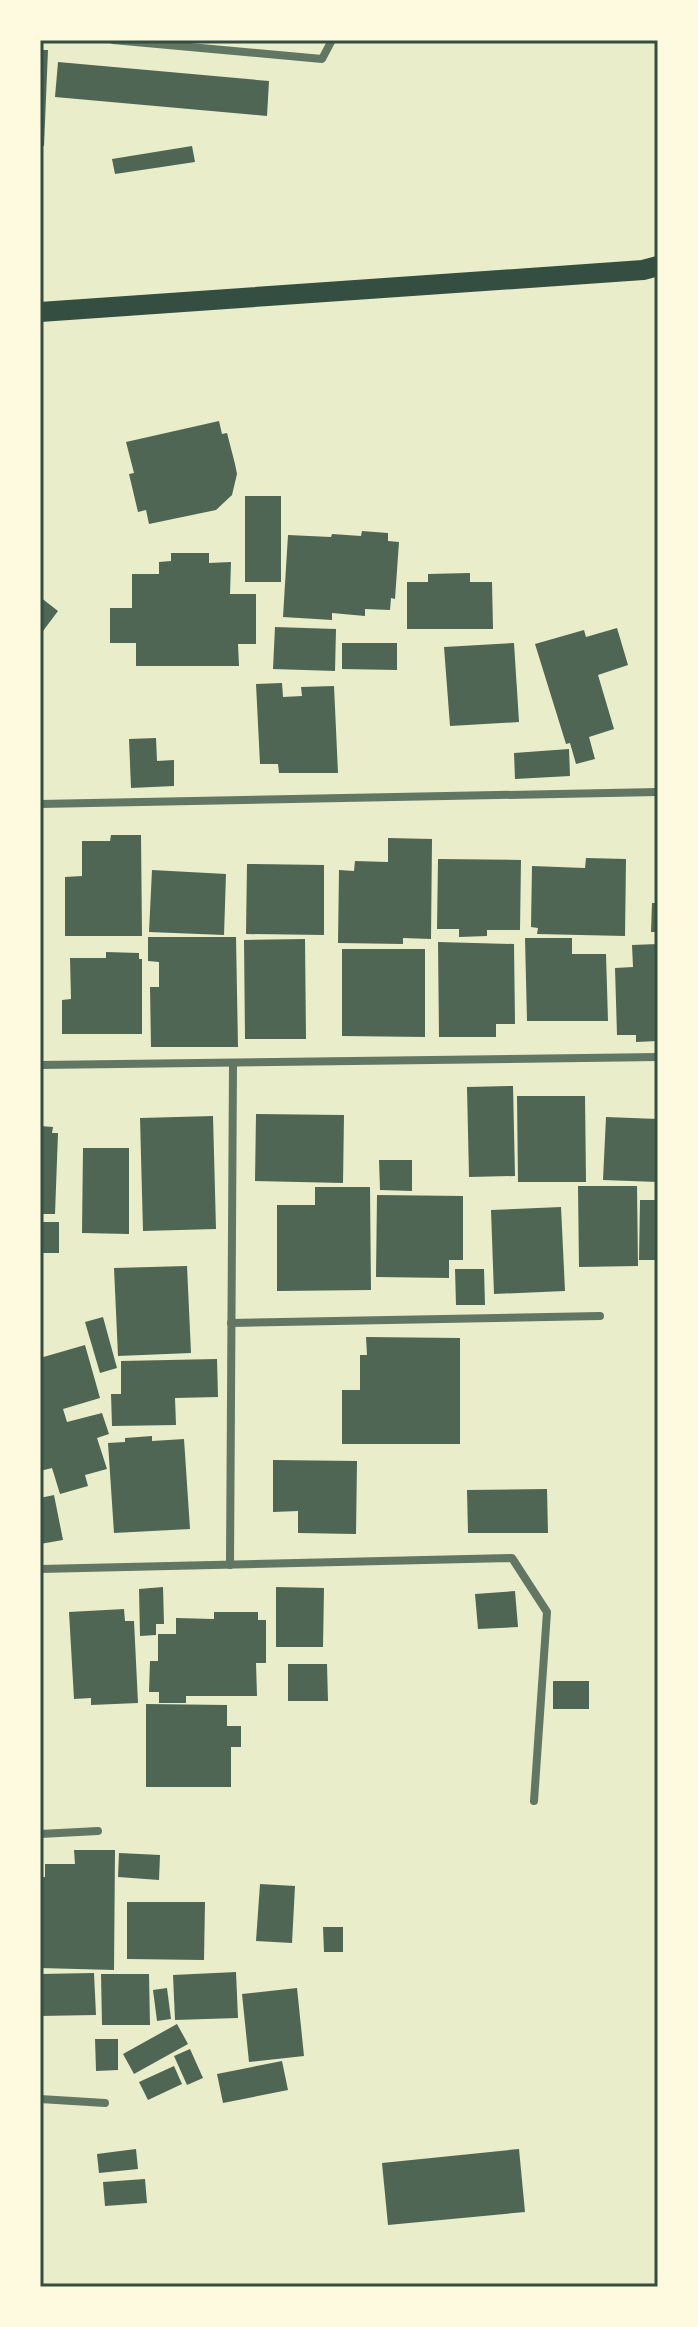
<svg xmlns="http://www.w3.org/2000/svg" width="698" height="2327" viewBox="0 0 698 2327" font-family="Ubuntu,sans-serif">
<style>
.building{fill:#4f6655}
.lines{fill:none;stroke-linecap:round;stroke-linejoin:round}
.minor{stroke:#617663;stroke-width:8}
.primary{stroke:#344e41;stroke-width:20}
.neatline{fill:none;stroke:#344e41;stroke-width:3}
</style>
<rect width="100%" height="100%" fill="#e9edc9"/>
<!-- building -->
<g class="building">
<path d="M40,50H48L44,146H40Z"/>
<path d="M58,62L269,81L267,116L55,97Z"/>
<path d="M192,146L195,162L115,174L112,159Z"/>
<path d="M219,421L222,434L227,433L235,464L237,474L232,495L216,510L149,524L146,510L138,512L129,474L134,473L126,442Z"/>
<rect x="245" y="496" width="36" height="86"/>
<path d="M362,531L388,533V541L399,542L395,599L391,598L390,610L365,609V616L332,613V620L283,617L288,535L331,537L332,534L361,536Z"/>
<path d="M171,553H209V563L231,562L230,594H256V644H238L239,666H136V643H110V608H132V574H159V562L171,561Z"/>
<path d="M470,573V582H492L493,629H407V582H428V574Z"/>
<path d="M40,597L58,611L40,635Z"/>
<path d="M275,627L336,629L335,671L273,669Z"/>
<path d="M617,628L628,665L598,675L614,729L589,737L595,759L576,764L570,743L566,744L535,644L584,630L586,637Z"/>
<path d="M342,643H397V670L342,669Z"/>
<path d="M514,643L519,722L450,726L444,647Z"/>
<path d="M282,683L283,697L302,696L301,687L334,686L338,773H279L278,764H260L256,684Z"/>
<path d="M156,738L157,761L174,760V786L131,788L129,739Z"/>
<path d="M569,749L570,776L515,779L514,753Z"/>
<path d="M111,835H141L142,936H65V877L82,876V841H110Z"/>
<path d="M388,838L432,839L431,939L403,938V944L338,943L339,870L354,871L355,861L388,862Z"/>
<path d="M586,858L626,859L625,936L537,934L538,928L531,927L532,866L585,868Z"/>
<path d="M438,859L521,860L520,930H487V936L459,937V929H437Z"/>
<path d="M247,864L324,865V935L246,934Z"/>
<path d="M152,870L226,874L224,935L149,932Z"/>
<path d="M652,903H658V932H651Z"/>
<path d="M148,937H236L238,1047H151L150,987H159V962L148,961Z"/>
<path d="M525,938H572V954H606L608,1021H527Z"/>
<path d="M305,939L306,1039H245L244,940Z"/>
<path d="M438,942L514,944L515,1024H496V1037H439Z"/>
<path d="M658,944V1041L636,1042V1035H617L615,968L633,967L632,945Z"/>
<path d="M342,949H425V1037L342,1036Z"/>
<path d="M106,952L139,953V959H142V1034H62V1000L71,999L70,958H106Z"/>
<path d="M513,1086L515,1176L469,1177L467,1087Z"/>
<path d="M517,1096H585L586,1182H518Z"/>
<path d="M256,1114L344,1115L343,1183L255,1181Z"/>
<path d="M213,1116L216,1229L143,1231L140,1118Z"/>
<path d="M606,1117L658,1119V1182L603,1180Z"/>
<path d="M40,1126L53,1127L52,1133H58L55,1214H40Z"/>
<path d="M83,1148H129V1234L82,1233Z"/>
<path d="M379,1160H412V1191L380,1190Z"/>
<path d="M578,1186H637L638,1266L579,1267Z"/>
<path d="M315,1187H370L371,1290L277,1291V1205H315Z"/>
<path d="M377,1195L463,1196V1260H449V1278L376,1277Z"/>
<path d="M640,1200H658V1260H639Z"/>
<path d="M561,1207L565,1291L494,1294L491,1210Z"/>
<rect x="40" y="1222" width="19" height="31"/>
<path d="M187,1266L191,1353L118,1356L114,1268Z"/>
<path d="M455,1269H484L485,1305H456Z"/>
<path d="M103,1317L117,1368L100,1373L85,1322Z"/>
<path d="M366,1337L460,1338V1444H342V1390H360V1355H367Z"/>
<path d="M85,1345L100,1398L63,1409L67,1422L102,1413L109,1434L97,1438L107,1469L85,1475L88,1486L60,1494L52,1468L40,1471V1358Z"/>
<path d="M217,1359L218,1397L175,1398L176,1425L112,1426L111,1394H121V1361Z"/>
<path d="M152,1436V1441L184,1439L190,1529L114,1533L108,1443L125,1442V1438Z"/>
<path d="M273,1460L357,1461L356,1534L298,1533V1511L273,1512Z"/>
<path d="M547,1489L548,1533H468L467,1490Z"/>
<path d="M54,1495L63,1540L40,1544V1498Z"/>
<path d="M163,1587L164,1624H156V1635L140,1636L139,1589Z"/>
<path d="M276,1587L324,1588L323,1647H276Z"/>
<path d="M515,1591L518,1627L478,1629L475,1594Z"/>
<path d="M124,1609L125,1621H134L138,1703L91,1705V1698L74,1699L69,1612Z"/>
<path d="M214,1612H258V1620H266V1663H256L257,1696H186V1703H159V1692H149L150,1661H158V1634H176V1618L214,1619Z"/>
<path d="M288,1664H327L328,1701H288Z"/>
<rect x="553" y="1681" width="36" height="28"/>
<path d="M146,1704L227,1705V1726H241V1747H231V1787H146Z"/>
<path d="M74,1850H115L114,1970L40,1968V1877H45V1864H75Z"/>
<path d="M119,1853L160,1855L159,1880L118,1877Z"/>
<path d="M260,1884L295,1886L292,1943L256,1941Z"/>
<path d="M127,1902H205L204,1960L127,1959Z"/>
<path d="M323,1927H343V1952H324Z"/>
<path d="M236,1972L238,2018L175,2020L173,1975Z"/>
<path d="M94,1973L96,2015L40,2016V1974Z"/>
<path d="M101,1974H149L150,2025H102Z"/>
<path d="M167,1988L171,2019L157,2021L153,1990Z"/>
<path d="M297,1988L304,2056L249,2062L242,1994Z"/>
<path d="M177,2024L188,2044L134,2074L123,2054Z"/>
<path d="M95,2039H118V2070L96,2071Z"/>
<path d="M190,2049L203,2078L187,2085L174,2056Z"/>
<path d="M282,2061L288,2090L223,2103L217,2074Z"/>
<path d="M174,2066L182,2084L148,2100L139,2082Z"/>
<path d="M136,2149L138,2169L99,2173L97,2154Z"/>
<path d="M519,2149L525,2212L388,2225L382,2163Z"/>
<path d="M145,2179L147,2203L105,2206L103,2182Z"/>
</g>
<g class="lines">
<!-- minor -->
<g class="minor">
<path d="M113,40L322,59L332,40"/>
<path d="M40,804L658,792"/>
<path d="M40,1065L658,1057"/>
<path d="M231,1323L600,1316"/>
<path d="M230,1565L233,1063"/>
<path d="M40,1569L512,1558L547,1612L534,1801"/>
<path d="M40,1834L98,1831"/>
<path d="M40,2099L105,2103"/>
</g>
<!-- primary -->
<path class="primary" d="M40,312L643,270L658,266"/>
</g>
<!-- border -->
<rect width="698" height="2327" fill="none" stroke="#fefae0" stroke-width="84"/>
<rect x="42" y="42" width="614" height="2243" class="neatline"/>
</svg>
